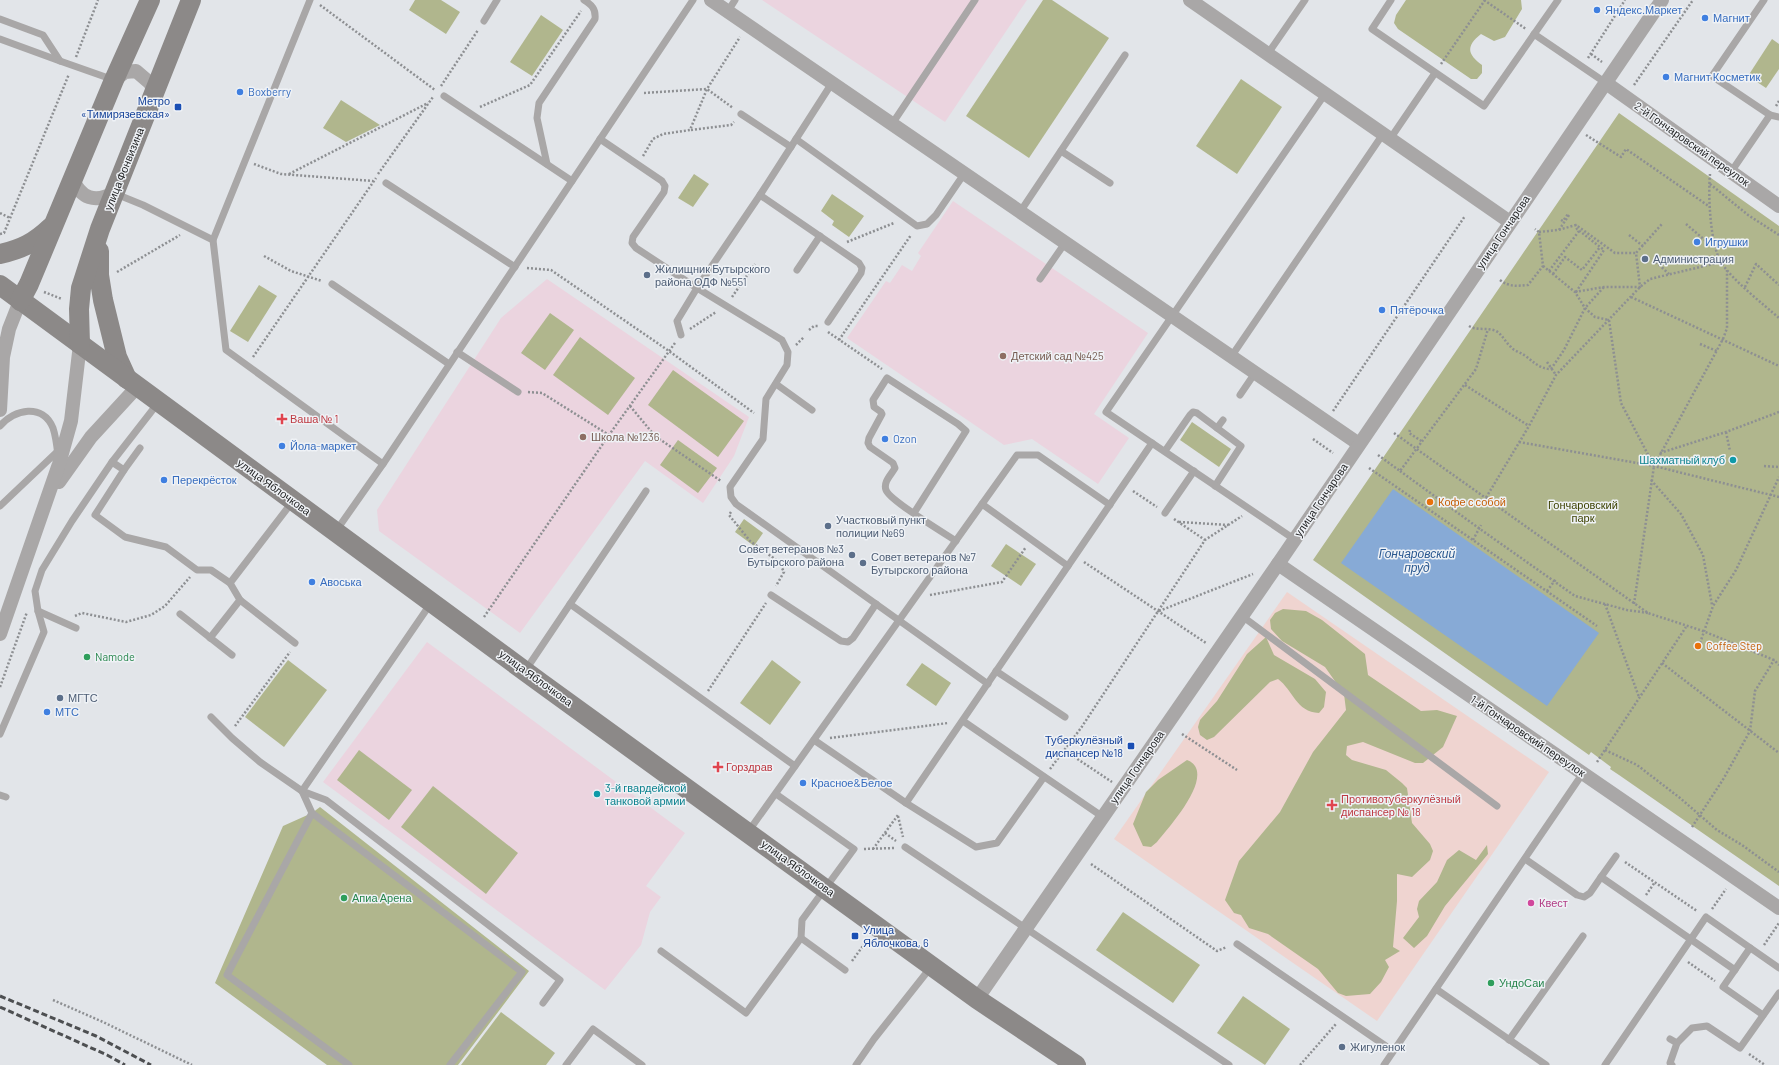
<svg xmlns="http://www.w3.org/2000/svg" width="1779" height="1065" viewBox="0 0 1779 1065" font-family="Barlow,sans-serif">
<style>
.education{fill:#ebd4df}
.medical{fill:#efd4d0}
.green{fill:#b0b68d}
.water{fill:#87aad6}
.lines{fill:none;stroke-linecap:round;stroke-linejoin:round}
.path{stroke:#8d8f92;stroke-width:2.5;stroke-dasharray:2 2;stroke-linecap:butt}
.lane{stroke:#a9a7a7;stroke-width:7}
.street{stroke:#a9a7a7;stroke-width:14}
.secondary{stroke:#8c8988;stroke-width:20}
.rail{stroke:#4d4f51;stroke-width:3;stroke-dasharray:6 3;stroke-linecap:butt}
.shop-dot{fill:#3f7fe0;stroke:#eff2f6;stroke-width:1.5}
.transit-dot{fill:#1a4fb4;stroke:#eff2f6;stroke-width:1.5}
.service-dot{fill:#5c6f8a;stroke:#eff2f6;stroke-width:1.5}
.education-dot{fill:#8d6e63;stroke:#eff2f6;stroke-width:1.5}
.health-dot{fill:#e0444e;stroke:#eff2f6;stroke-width:1.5}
.culture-dot{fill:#0f9aa8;stroke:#eff2f6;stroke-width:1.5}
.food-dot{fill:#e8710a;stroke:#eff2f6;stroke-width:1.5}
.leisure-dot{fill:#2e9e5b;stroke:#eff2f6;stroke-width:1.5}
.hotel-dot{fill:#d1479c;stroke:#eff2f6;stroke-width:1.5}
.labels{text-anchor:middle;stroke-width:3;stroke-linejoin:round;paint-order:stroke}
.shop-label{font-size:11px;fill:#366cbe;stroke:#eff2f6;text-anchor:start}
.transit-label{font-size:11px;fill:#164399;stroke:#eff2f6;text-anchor:end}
.street-label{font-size:11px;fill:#1e1f20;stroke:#eff2f6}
.service-label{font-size:11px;fill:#4e5e75;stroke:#eff2f6;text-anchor:start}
.education-label{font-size:11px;fill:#785e54;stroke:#eff2f6;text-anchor:start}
.health-label{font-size:11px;fill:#be3a42;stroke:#eff2f6;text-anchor:start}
.culture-label{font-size:11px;fill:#0d838f;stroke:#eff2f6;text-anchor:end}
.food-label{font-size:11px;fill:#c56008;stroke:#eff2f6;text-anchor:start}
.park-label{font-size:11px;fill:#3d4200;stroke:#eff2f6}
.leisure-label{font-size:11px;fill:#27864d;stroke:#eff2f6;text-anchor:start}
.hotel-label{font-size:11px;fill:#b23c85;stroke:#eff2f6;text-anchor:start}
.water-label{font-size:12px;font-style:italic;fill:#2a5890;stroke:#eff2f6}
</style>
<rect width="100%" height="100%" fill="#e2e5e9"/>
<!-- education -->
<g class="education">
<path d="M762,0H1027L945,122Z"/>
<path d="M953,201L1148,333L1094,414L1129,438L1098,484L1032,439L1004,445L847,338L886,281L890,283L902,265L912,271L921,256L918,253Z"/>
<path d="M547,279L749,417L734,456L703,503L645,461L520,633L379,531L377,510L501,318Z"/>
<path d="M427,642L685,833L646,886L661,897L650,912L641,945L605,990L323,782Z"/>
</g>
<!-- medical -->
<path class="medical" d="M1287,592L1549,772L1377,1021L1114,839Z"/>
<!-- green -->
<g class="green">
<path d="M415,0H441L460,12L446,34L409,10Z"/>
<path d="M1043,0H1052L1109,38L1029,158L966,116Z"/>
<path d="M1406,0H1521L1522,9L1505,37L1494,41L1481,34C1466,46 1467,54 1482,65V73L1477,79H1471L1398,29L1394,23L1396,15Z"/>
<path d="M541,15L563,30L532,76L510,62Z"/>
<path d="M1772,39L1779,44V69L1766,88L1748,76Z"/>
<path d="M1241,79L1282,107L1237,174L1196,146Z"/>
<path d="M341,100L380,125L346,142L323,128Z"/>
<path d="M1619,113L1779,226V886L1619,775L1610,769L1611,767L1591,752L1589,755L1313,560Z"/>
<path d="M694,174L709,184L693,207L678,198Z"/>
<path d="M832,194L864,216L849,237L832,225L834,221L821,211Z"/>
<path d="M259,285L277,296L248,342L230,331Z"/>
<path d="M550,313L574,330L545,370L521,353Z"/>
<path d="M580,337L635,378L608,415L553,375Z"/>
<path d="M673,370L744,421L718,457L648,405Z"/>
<path d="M1192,422L1231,449L1219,467L1180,440Z"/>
<path d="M678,440L717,468L698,493L660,465Z"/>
<path d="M744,519L763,533L754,546L735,532Z"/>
<path d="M1006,544L1036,564L1021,586L991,566Z"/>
<path d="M1283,609L1306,611L1322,620L1365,654L1368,675L1421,711L1437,710L1457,716L1443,747L1423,763H1415L1363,742L1347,746L1346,755L1352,760L1386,770L1402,783L1407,788L1412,823L1430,844L1433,851L1430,860L1412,877L1397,874V901L1393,947L1400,951L1385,960L1389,967L1381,982L1370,994L1346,996L1338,993L1318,969L1268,934L1249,928L1241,915L1234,913L1225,900L1239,861L1280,812L1313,752L1346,710L1344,694L1325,667L1282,641L1271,629L1270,620L1275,613Z"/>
<path d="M1266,637L1274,655L1315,679L1326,692L1324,707L1319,713C1296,712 1293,690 1278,679L1270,682L1214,737L1207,740L1200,735L1198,727L1200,720L1217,701L1247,654Z"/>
<path d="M288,660L327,690L284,747L245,717Z"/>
<path d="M772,660L801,682L770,725L740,703Z"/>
<path d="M922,663L951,683L936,706L906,685Z"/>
<path d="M359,750L412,790L389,820L337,780Z"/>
<path d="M1187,760C1190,761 1193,763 1195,766C1207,785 1169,827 1157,842L1151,847L1143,846L1133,824L1146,792L1158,780Z"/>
<path d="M433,786L518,853L486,894L401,827Z"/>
<path d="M320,807L529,971L458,1065H327L215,983L283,826L312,813Z"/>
<path d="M1487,845L1488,854L1445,906L1427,936L1414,948L1403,938L1419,917L1417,909L1419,901L1437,882L1447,860L1459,850L1476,860Z"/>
<path d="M1123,912L1200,965L1173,1003L1096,950Z"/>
<path d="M1243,996L1290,1029L1265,1065L1217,1033Z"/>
<path d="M501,1012L555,1053L546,1065H461Z"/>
</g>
<!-- water -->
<path class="water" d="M1393,489L1599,633L1547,706L1341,563Z"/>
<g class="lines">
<!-- path -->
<g class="path">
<path d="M1484,0L1526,29"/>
<path d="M320,5L435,90"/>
<path d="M1591,54L1602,62"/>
<path d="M76,57L98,0"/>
<path d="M1588,58L1625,0"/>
<path d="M1441,64L1485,0"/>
<path d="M1634,85L1693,0"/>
<path d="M441,86L478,30"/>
<path d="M644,93L707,89L733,108"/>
<path d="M1776,106L1779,101"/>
<path d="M480,107L530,85L581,11"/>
<path d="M691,130L731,125L734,122"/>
<path d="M1586,135L1621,157L1626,149L1710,207"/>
<path d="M643,156L653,139L663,134L690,130L707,89L740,37"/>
<path d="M254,164L281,174L373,181"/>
<path d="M289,174L428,103"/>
<path d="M378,174L433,97"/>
<path d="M1710,174C1708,195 1710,244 1721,262C1731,279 1763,304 1779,318"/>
<path d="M1710,184L1748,215L1779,235"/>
<path d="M0,213L10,218"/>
<path d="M1561,220L1563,221L1568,214"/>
<path d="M1686,224L1707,242L1714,240"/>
<path d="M1559,230L1569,215L1568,214"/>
<path d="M1539,232L1558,230L1576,225L1615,253H1636"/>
<path d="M0,234L4,233L69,74"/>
<path d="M1629,235L1643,246"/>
<path d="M847,242L894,223"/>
<path d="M264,256L291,271L322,281"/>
<path d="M1656,262L1669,274"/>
<path d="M1543,266L1575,292L1585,308L1595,317L1609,320L1621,403L1654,466"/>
<path d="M527,268L551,270L669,351L754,413"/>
<path d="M1549,271L1579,231"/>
<path d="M117,272L180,235"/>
<path d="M1553,274L1565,257L1582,270L1600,247"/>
<path d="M1500,280C1509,287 1517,286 1528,285L1543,266L1539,232L1535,229"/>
<path d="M1745,287L1756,264L1779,285"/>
<path d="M44,292L62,299"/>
<path d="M1575,292L1604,287H1640L1636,253L1662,224"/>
<path d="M1576,292L1604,250L1577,229L1576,225"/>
<path d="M732,297L755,264"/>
<path d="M1631,297L1779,366"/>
<path d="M1469,326C1477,331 1487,327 1496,331C1503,335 1505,342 1511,347C1514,351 1520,352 1524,355C1533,361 1539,369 1551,369L1564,350L1585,308L1604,287"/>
<path d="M690,329L716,312"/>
<path d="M809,330L814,326H818"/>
<path d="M828,332L882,369"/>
<path d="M839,340L911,235"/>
<path d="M1700,344L1717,351"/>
<path d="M796,345L804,337"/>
<path d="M253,357L376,178"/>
<path d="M1547,362L1556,375"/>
<path d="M1465,385L1529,426"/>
<path d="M528,392L542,393L609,435"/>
<path d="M630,406L655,436L721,481"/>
<path d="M1333,411L1465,216"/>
<path d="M1410,430L1409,433L1423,442"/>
<path d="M1726,432L1730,451"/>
<path d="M1394,433L1648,613L1703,631L1774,660L1779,665"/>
<path d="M1313,439L1333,453"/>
<path d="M1519,442L1654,466L1779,497"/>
<path d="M1660,453L1726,432L1779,412"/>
<path d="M1378,455L1400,471L1476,369L1488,329"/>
<path d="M1764,466L1779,467"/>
<path d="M1369,468L1597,626"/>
<path d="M1400,471L1480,529L1575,596L1627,610L1648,613"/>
<path d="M1651,480L1681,514L1703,555L1712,605"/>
<path d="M1133,491L1157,507"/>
<path d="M1484,501L1529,426L1556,375L1640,287L1650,279L1721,262"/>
<path d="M731,512L729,515L750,541L779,562L784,572L776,586"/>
<path d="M1174,519L1205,540"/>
<path d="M1179,522L1228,525"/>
<path d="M1473,540L1481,525"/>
<path d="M1084,562L1206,643"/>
<path d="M1547,591L1556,579"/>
<path d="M930,595L1002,582L1026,547"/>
<path d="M1605,604L1639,697"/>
<path d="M1634,604L1654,466L1723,339L1727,328V270"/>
<path d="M1159,611L1253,574"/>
<path d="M75,616L82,613L126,622L151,615L165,606L190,577"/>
<path d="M484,617L609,435L675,343"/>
<path d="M1700,643L1713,606L1736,570L1779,477"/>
<path d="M1662,663L1779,753"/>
<path d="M0,687L27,612"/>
<path d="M708,691L766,603"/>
<path d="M235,726L290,652"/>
<path d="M1182,734L1237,770"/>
<path d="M830,738L948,723"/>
<path d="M1064,750L1112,782"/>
<path d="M1605,750L1637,765L1680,798L1717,830L1742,845L1779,872"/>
<path d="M1597,762L1686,627"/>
<path d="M1050,769L1081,728L1205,540L1242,516"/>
<path d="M898,816L903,837"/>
<path d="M1692,827L1724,778L1750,731L1755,691L1774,660"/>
<path d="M885,833L896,841"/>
<path d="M864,849L894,848"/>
<path d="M873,849L898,815"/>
<path d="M1625,862L1697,911"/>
<path d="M1091,864L1217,951L1227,947"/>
<path d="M1646,895L1655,882"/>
<path d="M1712,909L1726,889"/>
<path d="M1764,945L1779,923"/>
<path d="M852,961L868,939"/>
<path d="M1688,962L1715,981"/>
<path d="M53,1000L103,1022L192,1065"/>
<path d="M1749,1054L1765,1065"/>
<path d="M1300,1065L1336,1024"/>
</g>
<!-- lane -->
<g class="lane">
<path d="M1391,0L1372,29L1484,106L1558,0"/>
<path d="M728,11L735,0"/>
<path d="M0,19L43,35L60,61L114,80"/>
<path d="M484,21L497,0"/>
<path d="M1534,34L1606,83"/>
<path d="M0,39L60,61"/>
<path d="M1267,55L1305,0"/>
<path d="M832,83L760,195L697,288L782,340L788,352L787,365L766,399L763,439L730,487L731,497L736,504L988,684"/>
<path d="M444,96L572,181"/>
<path d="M741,114L791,147"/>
<path d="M1770,115L1779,117"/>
<path d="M892,124L975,0"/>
<path d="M600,139L662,181L665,186L664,192L633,237L632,243L636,248L697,288L677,321L681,335"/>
<path d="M796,139L917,226L927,224L936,215L964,174"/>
<path d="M1390,139L1435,73"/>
<path d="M1061,151L1110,183"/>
<path d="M547,164L537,118L539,103L595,19C596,9 592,5 584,0"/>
<path d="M1731,172L1770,115L1712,76L1764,0"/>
<path d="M386,183L515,267"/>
<path d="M116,194L143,205L213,240L226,350L383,464"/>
<path d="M760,195L859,263L862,268L861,273L828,322"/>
<path d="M1020,212L1125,55"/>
<path d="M213,240L310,0"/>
<path d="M797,270L820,236"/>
<path d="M1040,279L1065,243"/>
<path d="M332,284L449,364"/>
<path d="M457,352L518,392"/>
<path d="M1231,357L1383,134"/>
<path d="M776,384L812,410"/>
<path d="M1240,395L1255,373"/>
<path d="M0,426C14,409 43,403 53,428C56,437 57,447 58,456"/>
<path d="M1217,428L1223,420"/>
<path d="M1165,451L1190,415L1193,412L1197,413L1241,446L1215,486"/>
<path d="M112,462L124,470L95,515L125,537L166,547L197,570H211L230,583L240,600L295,643"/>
<path d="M124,470L140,448"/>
<path d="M982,504L1068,566"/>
<path d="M0,506L59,450"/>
<path d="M914,513L966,431L958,424L887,378L873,400L874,407L881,412L882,414L869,438L868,443L870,447L893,463L895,468C891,475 883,482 886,490C889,500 944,533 956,541"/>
<path d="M1165,513L1194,471"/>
<path d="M336,531L383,464L693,0"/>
<path d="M1294,539L1106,412L1325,94"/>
<path d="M230,583L293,501"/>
<path d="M771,595L841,641L848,642L853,638L876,604"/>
<path d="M570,604L795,766"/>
<path d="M38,611L76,628"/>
<path d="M180,614L232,655"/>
<path d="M1242,616L1497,806"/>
<path d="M210,638L240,600"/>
<path d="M525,671L646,491"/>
<path d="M996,671L1065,717"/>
<path d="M211,717L232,738L260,762L302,791L326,800L560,980L543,1003"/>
<path d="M963,721L1103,817"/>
<path d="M0,734L44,632L38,611L35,591L42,570L72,521L112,462L158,403"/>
<path d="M814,740L906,803L976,847L997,843L1044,777"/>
<path d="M302,791L312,813L522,972L450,1065"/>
<path d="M302,791L431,603"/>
<path d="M0,795L6,797"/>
<path d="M906,803L1152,443"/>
<path d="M312,813L227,975L349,1065"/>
<path d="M748,832L1017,455H1038L1110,505"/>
<path d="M905,847L1229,1065"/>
<path d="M1616,856L1601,877L1735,970"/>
<path d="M1525,859L1577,895L1584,897L1590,893L1601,877"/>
<path d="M801,938L845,970"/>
<path d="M1237,944L1393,1051"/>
<path d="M1750,948L1723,987L1763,1015"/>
<path d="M661,951L746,1013L801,938L802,920L854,849L776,794"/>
<path d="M1436,989L1546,1065"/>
<path d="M1670,1039L1677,1043"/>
<path d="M1509,1040L1583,936"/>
<path d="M566,1065L593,1029L642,1065"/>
<path d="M856,1065L874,1039L931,967"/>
<path d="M1384,1065L1583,773"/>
<path d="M1605,1065L1706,917L1779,968"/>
<path d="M1672,1065L1670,1063L1677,1043L1692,1028L1707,1026L1740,1048L1779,993"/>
</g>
<!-- street -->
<g class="street">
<path d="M711,0L1359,444"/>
<path d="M1190,0L1510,222"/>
<path d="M114,80L125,72L136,71L150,83L155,92"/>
<path d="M1606,83L1779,206"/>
<path d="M72,178C81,199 95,203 114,193"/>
<path d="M0,410L3,357L9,329L20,301"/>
<path d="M59,482L91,437L137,387"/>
<path d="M1278,564L1779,908"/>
<path d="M0,634L59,464L71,421L80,344"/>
<path d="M977,999L1278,564L1662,0"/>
</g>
<!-- secondary -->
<g class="secondary">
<path d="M99,251V275L103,300L117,357L127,379"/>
<path d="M0,254C22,249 34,243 51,227"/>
<path d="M0,285L541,683L977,999L1076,1065"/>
<path d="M20,301L29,284L114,80L150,0"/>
<path d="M80,344L79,309L81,288L100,229L191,0"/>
</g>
<!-- rail -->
<g class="rail">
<path d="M0,996L96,1036L151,1065"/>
<path d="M0,1007L107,1055L125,1065"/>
</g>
</g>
<!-- markers -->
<g class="shop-dot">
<circle cx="1597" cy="10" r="4"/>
<circle cx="1705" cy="18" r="4"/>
<circle cx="1666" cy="77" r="4"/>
<circle cx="240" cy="92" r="4"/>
<circle cx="1697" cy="242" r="4"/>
<circle cx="1382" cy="310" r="4"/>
<circle cx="885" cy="439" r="4"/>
<circle cx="282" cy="446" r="4"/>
<circle cx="164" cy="480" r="4"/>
<circle cx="312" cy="582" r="4"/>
<circle cx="47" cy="712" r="4"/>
<circle cx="803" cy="783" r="4"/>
</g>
<g class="transit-dot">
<rect x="174" y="103" width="8" height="8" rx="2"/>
<rect x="1127" y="742" width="8" height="8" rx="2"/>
<rect x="851" y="932" width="8" height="8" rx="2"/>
</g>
<g class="service-dot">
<circle cx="1645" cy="259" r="4"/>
<circle cx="647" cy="275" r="4"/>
<circle cx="828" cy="526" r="4"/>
<circle cx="852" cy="555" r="4"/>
<circle cx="863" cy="563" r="4"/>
<circle cx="60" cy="698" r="4"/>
<circle cx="1342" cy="1047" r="4"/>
</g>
<g class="education-dot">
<circle cx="1003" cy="356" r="4"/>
<circle cx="583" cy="437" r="4"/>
</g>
<g class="health-dot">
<path d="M280 413h4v4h4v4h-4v4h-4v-4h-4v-4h4z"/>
<path d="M716 761h4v4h4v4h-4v4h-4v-4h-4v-4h4z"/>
<path d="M1330 799h4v4h4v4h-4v4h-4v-4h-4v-4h4z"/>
</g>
<g class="culture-dot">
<circle cx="1733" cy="460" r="4"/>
<circle cx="597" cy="794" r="4"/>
</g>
<g class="food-dot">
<circle cx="1430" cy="502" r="4"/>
<circle cx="1698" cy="646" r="4"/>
</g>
<g class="leisure-dot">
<circle cx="87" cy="657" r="4"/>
<circle cx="344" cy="898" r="4"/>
<circle cx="1491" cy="983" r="4"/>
</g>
<circle class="hotel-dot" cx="1531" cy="903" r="4"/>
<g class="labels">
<!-- shop labels -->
<g class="shop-label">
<text x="1605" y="14">Яндекс.Маркет</text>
<text x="1713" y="22">Магнит</text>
<text x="1674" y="81">Магнит Косметик</text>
<text x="248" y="96">Boxberry</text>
<text x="1705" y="246">Игрушки</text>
<text x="1390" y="314">Пятёрочка</text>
<text x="893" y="443">Ozon</text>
<text x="290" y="450">Йола-маркет</text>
<text x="172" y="484">Перекрёсток</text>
<text x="320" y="586">Авоська</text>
<text x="55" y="716">МТС</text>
<text x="811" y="787">Красное&amp;Белое</text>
</g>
<!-- transit labels -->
<g class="transit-label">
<text x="170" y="105">Метро<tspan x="170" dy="13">«Тимирязевская»</tspan></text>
<text x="1123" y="744">Туберкулёзный<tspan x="1123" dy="13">диспансер №18</tspan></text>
<text x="863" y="934" text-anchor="start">Улица<tspan x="863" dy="13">Яблочкова, 6</tspan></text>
</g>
<!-- street labels -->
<g class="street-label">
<text transform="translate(1692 144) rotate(35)" y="4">2-й Гончаровский переулок</text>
<text transform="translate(124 169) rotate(-68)" y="4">улица Фонвизина</text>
<text transform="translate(1503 232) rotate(-56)" y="4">улица Гончарова</text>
<text transform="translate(274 487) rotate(36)" y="4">улица Яблочкова</text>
<text transform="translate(1321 500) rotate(-56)" y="4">улица Гончарова</text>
<text transform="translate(536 678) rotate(36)" y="4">улица Яблочкова</text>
<text transform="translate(1528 736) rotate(34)" y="4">1-й Гончаровский переулок</text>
<text transform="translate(1137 767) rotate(-55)" y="4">улица Гончарова</text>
<text transform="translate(798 868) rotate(36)" y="4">улица Яблочкова</text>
</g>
<!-- service labels -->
<g class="service-label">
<text x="1653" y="263">Администрация</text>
<text x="655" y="273">Жилищник Бутырского<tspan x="655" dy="13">района ОДФ №551</tspan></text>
<text x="836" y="524">Участковый пункт<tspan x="836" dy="13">полиции №69</tspan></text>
<text x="844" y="553" text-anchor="end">Совет ветеранов №3<tspan x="844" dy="13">Бутырского района</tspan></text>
<text x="871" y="561">Совет ветеранов №7<tspan x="871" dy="13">Бутырского района</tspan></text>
<text x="68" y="702">МГТС</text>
<text x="1350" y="1051">Жигуленок</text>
</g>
<!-- education labels -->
<g class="education-label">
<text x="1011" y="360">Детский сад №425</text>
<text x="591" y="441">Школа №1236</text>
</g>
<!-- health labels -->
<g class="health-label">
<text x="290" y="423">Ваша № 1</text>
<text x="726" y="771">Горздрав</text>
<text x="1341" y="803">Противотуберкулёзный<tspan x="1341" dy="13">диспансер № 18</tspan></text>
</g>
<!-- culture labels -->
<g class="culture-label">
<text x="1725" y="464">Шахматный клуб</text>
<text x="605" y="792" text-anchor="start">3-й гвардейской<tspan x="605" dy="13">танковой армии</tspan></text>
</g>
<!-- food labels -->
<g class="food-label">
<text x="1438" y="506">Кофе с собой</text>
<text x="1706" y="650">Coffee Step</text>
</g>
<!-- park labels -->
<g class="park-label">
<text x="1583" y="509">Гончаровский<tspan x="1583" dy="13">парк</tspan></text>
</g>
<!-- leisure labels -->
<g class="leisure-label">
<text x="95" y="661">Namode</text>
<text x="352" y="902">Апиа Арена</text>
<text x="1499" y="987">УндоСаи</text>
</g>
<!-- hotel labels -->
<g class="hotel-label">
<text x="1539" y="907">Квест</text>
</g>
<!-- water labels -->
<g class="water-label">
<text x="1417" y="558">Гончаровский<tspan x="1417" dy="14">пруд</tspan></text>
</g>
</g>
</svg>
